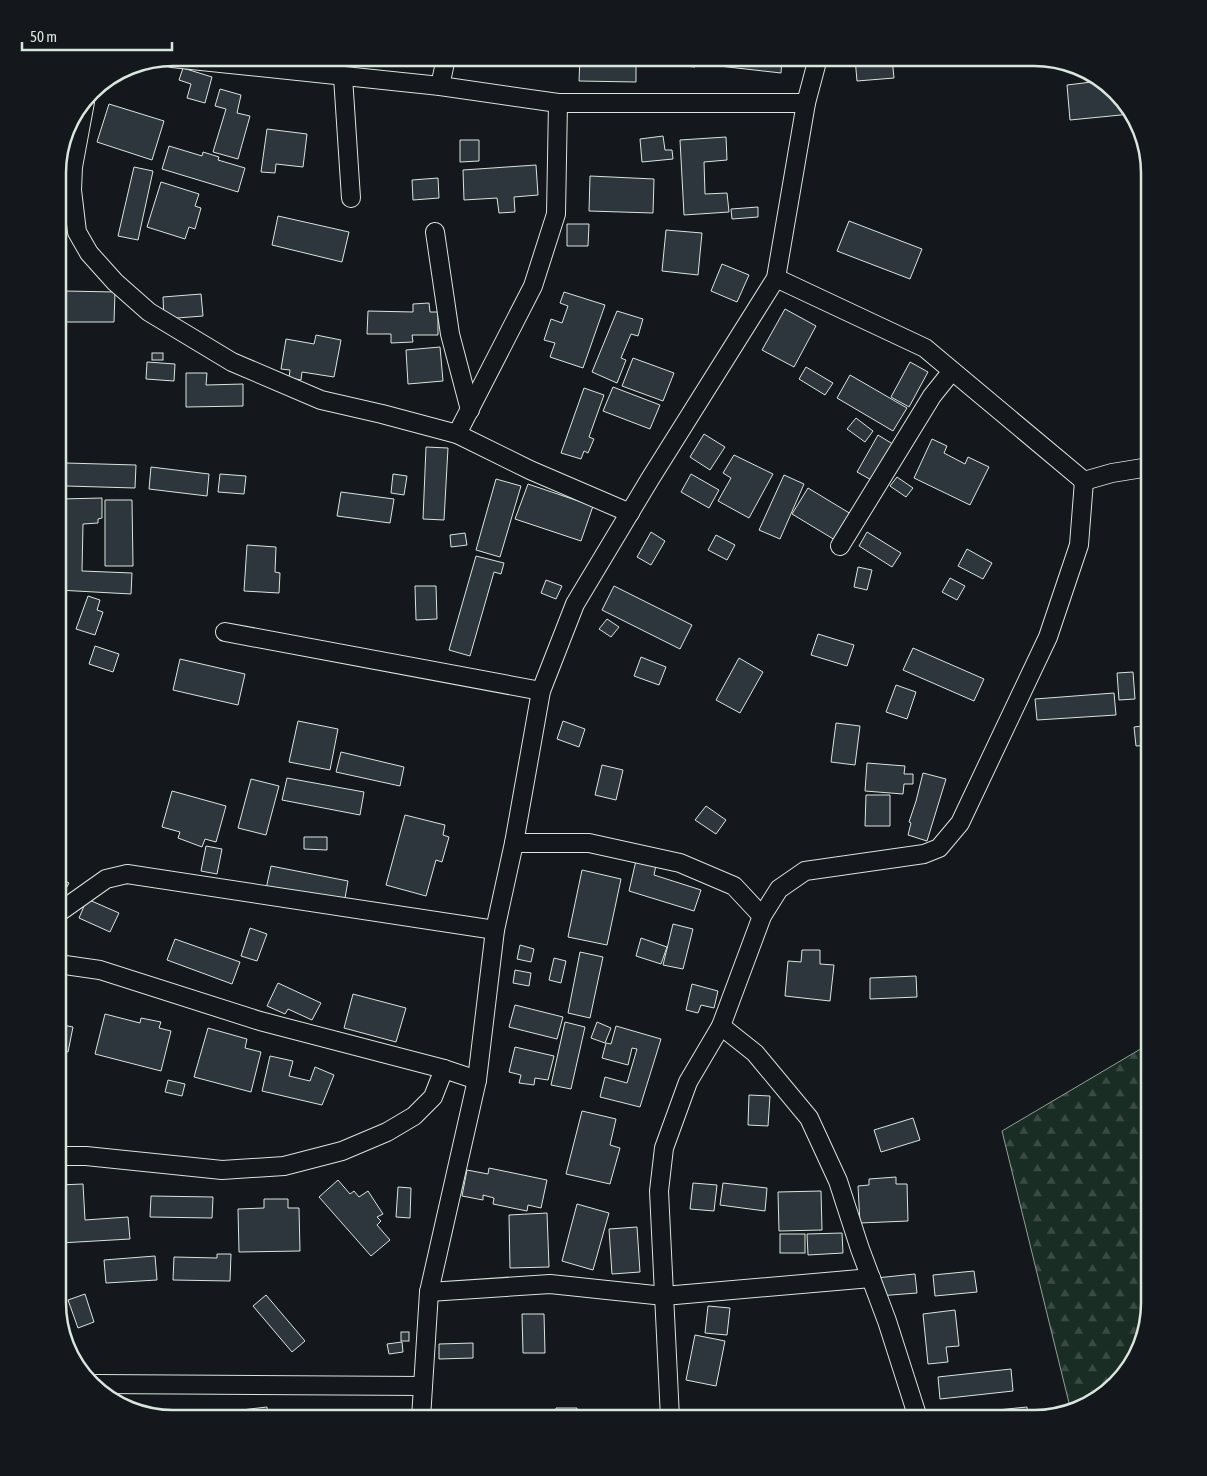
<svg xmlns="http://www.w3.org/2000/svg" width="1207" height="1476" viewBox="0 0 1207 1476" font-family="'Asap Condensed',sans-serif">
<style>
.forest{fill:url(#forest-firs);stroke:#939e99}
.building{fill:#2c363c;stroke:#d8e6dc}
.lines{fill:none;stroke-linecap:round;stroke-linejoin:round}
.minor-casing{stroke:#d8e6dc;stroke-width:20}
.minor{stroke:#14181c;stroke-width:18}
.rim{fill:none;stroke:#d8e6dc;stroke-width:2.5}
</style>
<defs>
<pattern id="forest-firs" width="22" height="20" patternUnits="userSpaceOnUse" patternTransform="scale(1.25)"><rect width="22" height="20" fill="#1a2d24"/><path d="M5 1l3.5 6h-7zM16 11l3.5 6h-7z" fill="#3b4b43"/></pattern>
</defs>
<rect width="100%" height="100%" fill="#14181c"/>
<!-- forest -->
<path class="forest" d="M1149,1044V1303L1134,1360L1098,1399L1070,1407L1002,1131Z"/>
<!-- building -->
<g class="building">
<path d="M336,58H350V61L335,60Z"/>
<path d="M374,58H438V63L374,59Z"/>
<path d="M493,58H506V63L493,62Z"/>
<path d="M580,58H636V82L579,81Z"/>
<path d="M674,58H696L695,67L673,65Z"/>
<path d="M720,58H782L781,73L719,66Z"/>
<path d="M855,58H892L894,78L857,81Z"/>
<path d="M183,68L212,77L205,103L187,98L191,84L179,80Z"/>
<path d="M1100,81L1130,109L1131,114L1070,120L1067,85Z"/>
<path d="M220,89L241,95L237,113L250,116L238,159L213,152L226,109L215,106Z"/>
<path d="M109,104L164,121L152,160L97,142Z"/>
<path d="M267,129L307,134L303,167L276,164L275,173L261,172Z"/>
<path d="M663,136L665,150H672L673,159L642,162L640,139Z"/>
<path d="M726,137L727,160L704,162L705,194L727,193L729,212L684,215L680,140Z"/>
<path d="M460,140H479V161L460,162Z"/>
<path d="M169,146L202,156L203,152L219,157L218,160L245,168L238,192L162,169Z"/>
<path d="M536,165L538,195L514,197L515,212L499,213L497,198L464,200L463,170Z"/>
<path d="M134,167L153,171L138,240L118,236Z"/>
<path d="M590,176L654,179L653,213L589,211Z"/>
<path d="M438,178L439,198L413,200L412,180Z"/>
<path d="M161,182L199,194L195,206L201,208L195,229L189,227L185,239L147,227Z"/>
<path d="M758,207V217L732,219L731,209Z"/>
<path d="M278,216L349,232L342,262L272,245Z"/>
<path d="M849,221L922,249L910,279L837,251Z"/>
<path d="M567,224H589L588,246H567Z"/>
<path d="M666,230L702,233L698,275L662,271Z"/>
<path d="M722,264L749,275L737,302L711,291Z"/>
<path d="M65,291L115,292L114,322H64Z"/>
<path d="M564,292L605,305L583,368L550,357L555,343L544,340L551,319L562,323L568,306L560,303Z"/>
<path d="M201,294L203,316L164,319L163,297Z"/>
<path d="M429,303L430,312H438V335H412L413,342L391,343V334H367L368,311L413,312V304Z"/>
<path d="M785,309L816,326L794,367L762,350Z"/>
<path d="M617,311L643,319L638,336L631,334L621,358L626,360L617,383L592,372Z"/>
<path d="M316,335L341,340L334,377L302,372L301,380L289,378L290,370L281,369L286,339L314,344Z"/>
<path d="M440,347L443,381L408,384L406,350Z"/>
<rect x="152" y="353" width="11" height="7"/>
<path d="M633,358L674,373L663,401L622,386Z"/>
<path d="M147,362L175,364L174,381L146,379Z"/>
<path d="M910,362L928,372L909,407L891,397Z"/>
<path d="M806,367L833,383L825,395L799,379Z"/>
<path d="M186,373H207L206,385L243,384V406L186,407Z"/>
<path d="M850,375L907,408L893,431L837,398Z"/>
<path d="M613,387L660,405L650,429L603,411Z"/>
<path d="M584,388L604,395L589,437L594,439L588,453L584,451L581,459L561,453Z"/>
<path d="M856,418L873,431L865,442L847,429Z"/>
<path d="M704,434L725,447L710,470L690,457Z"/>
<path d="M878,435L896,446L875,482L857,472Z"/>
<path d="M932,439L947,446L944,453L965,464L968,457L989,467L970,505L914,478Z"/>
<path d="M426,447L448,448L444,520L423,519Z"/>
<path d="M734,455L773,474L749,518L718,501L731,478L723,473Z"/>
<path d="M66,463L136,465L135,488L66,486Z"/>
<path d="M151,467L209,474L207,496L149,489Z"/>
<path d="M220,474L246,476L244,494L218,492Z"/>
<path d="M393,474L407,476L404,495L391,493Z"/>
<path d="M691,474L719,490L709,508L681,492Z"/>
<path d="M784,475L804,484L780,539L759,530Z"/>
<path d="M897,477L913,488L906,497L890,486Z"/>
<path d="M496,479L521,486L500,557L476,550Z"/>
<path d="M528,484L593,506L581,541L515,519Z"/>
<path d="M808,488L856,517L840,543L792,514Z"/>
<path d="M341,492L394,499L390,523L337,516Z"/>
<path d="M102,498V518L98,519V523L83,524L82,571L132,573L131,594L58,590L61,499Z"/>
<path d="M105,500H132L133,566H105Z"/>
<path d="M651,532L665,541L651,565L637,557Z"/>
<path d="M867,532L901,553L892,567L859,546Z"/>
<path d="M465,533L467,545L451,547L450,535Z"/>
<path d="M716,535L735,545L727,560L708,550Z"/>
<path d="M247,545L276,547L275,572L280,573L279,593L244,591Z"/>
<path d="M967,549L992,563L983,579L958,566Z"/>
<path d="M476,556L504,563L501,574L494,572L470,656L449,650Z"/>
<path d="M858,567L872,570L867,590L854,587Z"/>
<path d="M950,578L965,586L957,600L942,592Z"/>
<path d="M546,580L562,586L556,599L541,593Z"/>
<path d="M415,586H436L437,619L416,620Z"/>
<path d="M614,586L692,625L680,649L602,610Z"/>
<path d="M88,596L100,600L97,610L103,612L95,635L76,629Z"/>
<path d="M607,619L619,627L611,637L599,629Z"/>
<path d="M818,634L854,645L847,666L811,655Z"/>
<path d="M95,646L119,654L113,672L89,664Z"/>
<path d="M913,648L984,679L974,701L903,670Z"/>
<path d="M641,657L666,667L659,685L634,676Z"/>
<path d="M739,658L763,672L740,713L716,700Z"/>
<path d="M180,659L245,674L238,705L173,690Z"/>
<path d="M1133,672L1135,699L1119,700L1117,673Z"/>
<path d="M896,685L916,692L907,719L886,712Z"/>
<path d="M1114,693L1116,715L1037,720L1035,699Z"/>
<path d="M298,721L338,729L330,770L289,762Z"/>
<path d="M563,721L585,729L579,747L557,739Z"/>
<path d="M836,723L860,726L855,765L831,762Z"/>
<path d="M1149,725V745L1136,746L1134,727Z"/>
<path d="M341,752L404,767L400,786L336,772Z"/>
<path d="M867,763L905,766L904,774H913V784H904L903,794L865,791Z"/>
<path d="M602,765L623,770L616,800L595,795Z"/>
<path d="M923,773L946,779L927,841L908,835L911,823L909,822L916,801Z"/>
<path d="M287,778L364,792L360,815L282,800Z"/>
<path d="M251,779L279,786L266,835L238,828Z"/>
<path d="M172,791L226,806L216,842L205,839L202,847L178,838L180,832L162,827Z"/>
<path d="M866,795H890V826H865Z"/>
<path d="M706,806L726,820L716,834L695,820Z"/>
<path d="M405,815L445,825L443,835L449,837L442,862L436,860L426,896L386,885Z"/>
<path d="M304,837H327V850L304,849Z"/>
<path d="M206,846L222,849L217,874L201,871Z"/>
<path d="M637,856L657,860L654,875L701,890L694,911L629,891Z"/>
<path d="M271,866L348,881L344,904L266,889Z"/>
<path d="M582,870L621,879L607,945L568,937Z"/>
<path d="M58,877L69,883L63,894L58,891Z"/>
<path d="M87,899L119,913L110,932L79,918Z"/>
<path d="M673,924L693,929L683,969L663,965Z"/>
<path d="M250,928L267,934L257,961L241,956Z"/>
<path d="M641,938L667,947L661,964L636,956Z"/>
<path d="M175,939L240,962L232,984L167,960Z"/>
<path d="M520,945L534,949L531,962L517,959Z"/>
<path d="M802,950H820V964L834,965L830,1001L785,996L788,961L801,962Z"/>
<path d="M580,952L603,957L590,1018L568,1013Z"/>
<path d="M554,958L566,961L561,983L549,980Z"/>
<path d="M515,970L531,973L529,986L513,983Z"/>
<path d="M916,976L917,997L870,999V978Z"/>
<path d="M278,983L321,1003L312,1020L288,1009L285,1014L267,1006Z"/>
<path d="M692,984L718,991L714,1008L701,1005L698,1013L686,1010Z"/>
<path d="M353,994L406,1008L396,1042L344,1028Z"/>
<path d="M515,1005L563,1017L557,1039L509,1027Z"/>
<path d="M105,1014L140,1023L141,1018L161,1022L159,1028L171,1031L161,1071L95,1054Z"/>
<path d="M565,1022L585,1027L571,1089L551,1085Z"/>
<path d="M597,1022L611,1028L605,1043L591,1038Z"/>
<path d="M58,1024L73,1027L68,1052L58,1050Z"/>
<path d="M616,1026L661,1039L640,1107L600,1097L605,1077L627,1083L637,1049L632,1048L628,1065L602,1058L606,1043L611,1044Z"/>
<path d="M208,1028L247,1039L245,1048L261,1052L251,1092L194,1077Z"/>
<path d="M515,1047L554,1056L548,1080L535,1078L534,1085L519,1083L521,1075L509,1072Z"/>
<path d="M270,1056L293,1061L289,1076L310,1081L315,1067L334,1075L322,1105L262,1091Z"/>
<path d="M168,1080L185,1084L182,1096L165,1092Z"/>
<path d="M749,1095L770,1096L768,1126L748,1125Z"/>
<path d="M582,1111L616,1119L610,1145L620,1148L610,1184L566,1174Z"/>
<path d="M913,1118L920,1140L881,1152L874,1130Z"/>
<path d="M489,1168L547,1180L541,1208L528,1205L527,1211L493,1204L494,1198L483,1195V1200L462,1196L467,1170L488,1174Z"/>
<path d="M896,1177V1184H907L908,1221L860,1223L858,1186L869,1185V1179Z"/>
<path d="M338,1180L350,1194L354,1191L359,1197L368,1191L383,1214L377,1217L381,1221L377,1225L390,1240L371,1256L319,1197Z"/>
<path d="M693,1183L717,1185L714,1211L690,1209Z"/>
<path d="M723,1183L767,1188L765,1211L720,1205Z"/>
<path d="M83,1184L85,1220L128,1217L130,1239L60,1243L58,1185Z"/>
<path d="M398,1187L411,1188L410,1218L396,1217Z"/>
<path d="M821,1191L822,1230L779,1231L778,1192Z"/>
<path d="M151,1196L213,1197L212,1218L150,1217Z"/>
<path d="M264,1199H288V1208H299L300,1251L239,1252L238,1209L264,1208Z"/>
<path d="M577,1204L609,1213L593,1270L562,1261Z"/>
<path d="M547,1213L549,1267L510,1268L509,1215Z"/>
<path d="M637,1227L640,1272L612,1274L609,1229Z"/>
<path d="M842,1233L843,1253L808,1255L807,1234Z"/>
<rect x="780" y="1234" width="25" height="19"/>
<path d="M217,1254H231L230,1281L173,1280L174,1257L217,1258Z"/>
<path d="M155,1256L157,1280L106,1283L104,1260Z"/>
<path d="M974,1271L977,1292L935,1296L933,1275Z"/>
<path d="M915,1274L917,1293L878,1296L876,1278Z"/>
<path d="M85,1294L94,1322L78,1328L68,1300Z"/>
<path d="M266,1295L305,1341L292,1352L253,1306Z"/>
<path d="M708,1306L730,1308L727,1335L705,1333Z"/>
<path d="M955,1310L959,1346L946,1347L948,1362L928,1364L923,1314Z"/>
<path d="M522,1314H544L545,1353H523Z"/>
<rect x="401" y="1332" width="8" height="9"/>
<path d="M695,1335L725,1341L716,1386L686,1380Z"/>
<path d="M402,1342L403,1352L389,1354L387,1344Z"/>
<path d="M473,1343V1358L439,1359V1344Z"/>
<path d="M1011,1369L1013,1391L940,1399L938,1377Z"/>
<path d="M267,1407L268,1418H241V1410Z"/>
<path d="M1027,1407L1028,1418H988L987,1411Z"/>
<path d="M556,1408H577V1418H557Z"/>
<path d="M211,1412L219,1418H205Z"/>
</g>
<g class="lines">
<defs>
<g id="minor">
<path d="M172,58L440,86L558,103H806L818,58"/>
<path d="M343,77L351,198"/>
<path d="M440,86L446,58"/>
<path d="M85,102L73,167L72,190L77,232L89,253L115,282L149,312L232,362L321,400L382,414L457,434L530,470L630,513"/>
<path d="M435,232L450,334L470,410"/>
<path d="M776,278L925,348L1084,481"/>
<path d="M457,434L533,286L556,214L558,103"/>
<path d="M1084,481L1112,473L1149,467"/>
<path d="M840,546L932,396L952,371"/>
<path d="M225,632L541,691"/>
<path d="M514,843H589L680,863L734,886L762,916"/>
<path d="M58,913L106,879L127,874L495,930"/>
<path d="M58,964L100,970L260,1021L444,1069L477,1080"/>
<path d="M721,1026L755,1053L809,1118L838,1181L860,1249L887,1321L918,1418"/>
<path d="M58,1156H86L222,1170L284,1166L342,1151L387,1132L414,1116L433,1097L444,1069"/>
<path d="M429,1292L550,1284L664,1296L871,1278"/>
<path d="M96,1384L423,1386"/>
<path d="M421,1418L429,1292L477,1080L495,930L514,843L541,691L575,604L650,479L776,278L806,103"/>
<path d="M670,1418L659,1191L664,1148L688,1082L721,1026L762,916L779,889L805,871L924,854L939,848L960,823L1048,637L1079,545L1084,481"/>
</g>
</defs>
<!-- minor casing -->
<use href="#minor" class="minor-casing"/>
<!-- minor -->
<use href="#minor" class="minor"/>
</g>
<!-- crop -->
<path d="M0 0H1207V1476H0ZM173 66H1034A107 107 0 0 1 1141 173V1303A107 107 0 0 1 1034 1410H173A107 107 0 0 1 66 1303V173A107 107 0 0 1 173 66Z" fill="#14181c" fill-rule="evenodd"/>
<path class="rim" d="M173 66H1034A107 107 0 0 1 1141 173V1303A107 107 0 0 1 1034 1410H173A107 107 0 0 1 66 1303V173A107 107 0 0 1 173 66Z"/>
<!-- scale -->
<path d="M22 42v8h150v-8" fill="none" stroke="#d8e6dc" stroke-width="2.5"/>
<text x="30" y="42" font-size="15" fill="#d8e6dc" stroke="#14181c" stroke-width="4" paint-order="stroke">50 m</text>
</svg>
